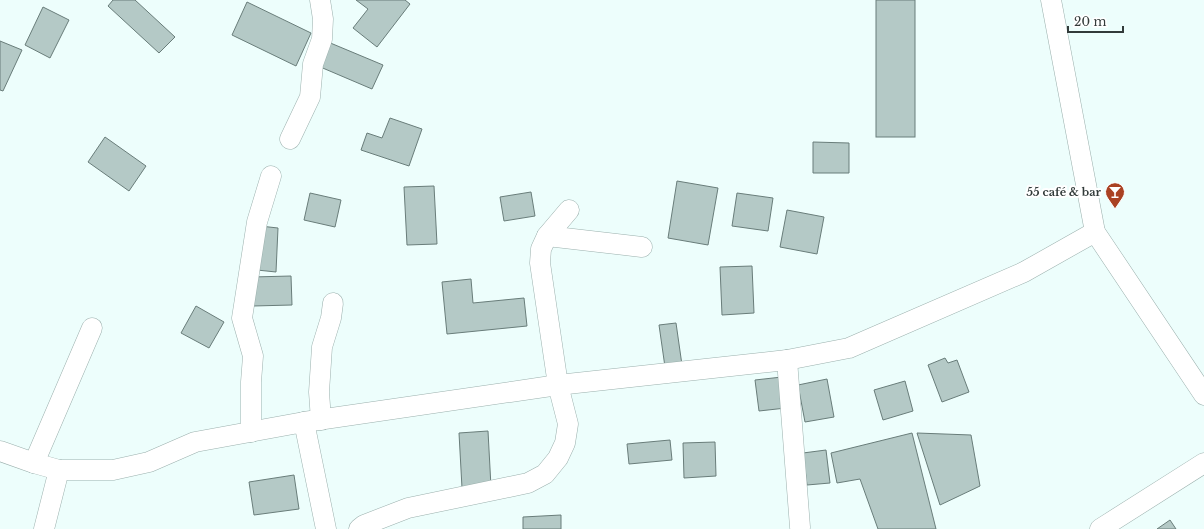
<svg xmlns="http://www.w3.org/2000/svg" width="1204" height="529" viewBox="0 0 1204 529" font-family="'Libre Baskerville',serif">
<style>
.building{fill:#b4c9c6;stroke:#697d7a}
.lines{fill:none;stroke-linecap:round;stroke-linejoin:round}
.minor-casing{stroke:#9bb0ad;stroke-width:21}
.minor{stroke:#fff;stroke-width:20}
.labels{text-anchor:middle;stroke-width:4;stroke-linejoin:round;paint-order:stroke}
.poi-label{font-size:11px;font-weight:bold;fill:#323b3a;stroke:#fff;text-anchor:end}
</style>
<rect width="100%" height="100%" fill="#edfefc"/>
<!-- building -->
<g class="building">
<path d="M113,0H135L175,37L159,53L108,6Z"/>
<path d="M356,0H405L410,4L377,47L353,28L368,9Z"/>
<rect x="876" y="0" width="39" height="137"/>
<path d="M247,2L311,33L296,66L232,35Z"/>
<path d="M43,7L69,20L50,58L25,45Z"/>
<path d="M0,41L22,50L3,91L0,90Z"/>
<path d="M328,42L383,65L372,89L318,66Z"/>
<path d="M390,118L422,129L409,166L361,150L367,133L382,138Z"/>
<path d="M105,137L146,166L129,191L88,162Z"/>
<path d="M813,142L849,143V173H813Z"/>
<path d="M677,181L718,188L708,245L668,238Z"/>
<path d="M434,186L437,244L407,245L404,187Z"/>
<path d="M531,192L535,216L504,221L500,197Z"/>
<path d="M310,193L341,200L335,227L304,220Z"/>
<path d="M737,193L773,198L768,231L732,226Z"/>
<path d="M787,210L824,217L817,254L780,247Z"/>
<path d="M260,226L278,228L276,272L257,270Z"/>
<path d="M752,266L754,313L722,315L720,267Z"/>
<path d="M291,276L292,305L253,306L252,277Z"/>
<path d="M471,279L473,303L524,298L527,326L447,334L442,282Z"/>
<path d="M196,306L224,322L209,348L181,333Z"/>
<path d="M676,323L682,365L665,367L659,325Z"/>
<path d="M945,358L948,363L957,360L969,392L942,402L928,365Z"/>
<path d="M782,377L786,408L759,411L755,380Z"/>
<path d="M827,379L834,417L805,422L798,385Z"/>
<path d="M905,381L913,411L883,420L874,390Z"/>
<path d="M488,431L491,487L462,488L459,433Z"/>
<path d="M912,433L936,529H878L860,479L837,483L831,453Z"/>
<path d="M917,433L971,435L980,486L940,505Z"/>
<path d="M670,440L672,460L629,464L627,444Z"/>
<path d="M715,442L716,476L684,478L683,443Z"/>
<path d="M826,450L830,483L807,485L803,453Z"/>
<path d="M294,475L299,509L254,515L249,482Z"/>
<path d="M561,515V529H523V517Z"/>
<path d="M1170,520L1176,529H1157Z"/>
</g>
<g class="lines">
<defs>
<g id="minor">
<path d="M1051,0L1095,232L1204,395"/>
<path d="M290,139L310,97L313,64L322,39L323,19L320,0"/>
<path d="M547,236L642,247"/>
<path d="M787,360L800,527"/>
<path d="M321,420L319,392L322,347L331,318L333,303"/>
<path d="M304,422L558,385L787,360L849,348L1024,272L1095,232"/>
<path d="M251,432V382L253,356L242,318L257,222L271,176"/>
<path d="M0,451L34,463L59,470H113L149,462L195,442L304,422L326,529"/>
<path d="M34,463L92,328"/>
<path d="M44,529L59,470"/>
<path d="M359,529L364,525L408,508L528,483L545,474L558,458L565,443L568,424L558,385L540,263L541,249L547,236L569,210"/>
<path d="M1100,529L1204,463"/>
</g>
</defs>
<!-- minor casing -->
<use href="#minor" class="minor-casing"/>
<!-- minor -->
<use href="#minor" class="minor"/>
</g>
<!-- icons -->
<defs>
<symbol id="bar-pin" viewBox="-11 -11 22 30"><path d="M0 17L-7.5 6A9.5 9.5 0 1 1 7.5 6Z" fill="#aa4223" stroke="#fff"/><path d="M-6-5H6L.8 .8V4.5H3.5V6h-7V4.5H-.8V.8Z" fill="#fff"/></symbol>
</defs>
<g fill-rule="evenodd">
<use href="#bar-pin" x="1104" y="181" width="22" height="30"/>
</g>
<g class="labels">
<!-- poi labels -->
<g class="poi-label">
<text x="1101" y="196">55 café &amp; bar</text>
</g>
</g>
<!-- scale -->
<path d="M1068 26v6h55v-6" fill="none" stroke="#323b3a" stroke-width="2"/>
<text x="1074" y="26" font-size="12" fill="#323b3a" stroke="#ffffff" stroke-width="3" paint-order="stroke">20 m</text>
</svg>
